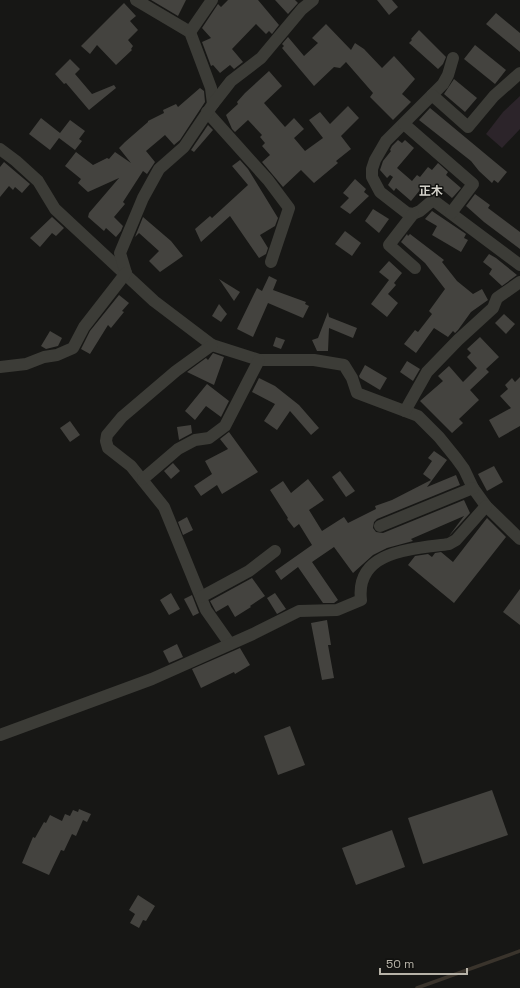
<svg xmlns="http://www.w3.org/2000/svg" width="520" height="988" viewBox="0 0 520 988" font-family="'Space Grotesk','Noto Sans JP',sans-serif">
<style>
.green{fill:#2c242a}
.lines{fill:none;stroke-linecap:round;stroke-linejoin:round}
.stream{stroke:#3a342c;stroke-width:3.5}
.building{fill:#44433f}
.minor{stroke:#3c3c37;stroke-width:12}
.labels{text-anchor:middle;stroke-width:3;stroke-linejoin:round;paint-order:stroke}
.neighbourhood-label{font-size:12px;font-weight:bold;fill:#d3d1c9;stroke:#121210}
</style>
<rect width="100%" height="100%" fill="#171715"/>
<!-- green -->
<path class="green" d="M520,96V129L502,148L486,134L503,112Z"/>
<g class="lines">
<!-- stream -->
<path class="stream" d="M417,988L520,951"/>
</g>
<!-- building -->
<g class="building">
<path d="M151,0H186L178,16Z"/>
<path d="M228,0H258L279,25L272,34L269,31L266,34L256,24L232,49L243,62L234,69L230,65L220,73L213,65L211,66L202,42L211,38L202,28L218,4L221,7Z"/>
<path d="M275,0H295L298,3L288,14Z"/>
<path d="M377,0H392L398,7L389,15Z"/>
<path d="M124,3L136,16L130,21L138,30L128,40L133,46L131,49L132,50L116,65L97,45L90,54L81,46Z"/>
<path d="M496,13L520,33V52L486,24Z"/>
<path d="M326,24L351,50L355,43L364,49L382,68L394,56L415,79L402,94L411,102L393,120L370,97L373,93L346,62L340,68L334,67L314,86L282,48L284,46L282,44L288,37L304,56L318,43L312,38Z"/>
<path d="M419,30L446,57L443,64L438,69L409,43L412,40L411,39Z"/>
<path d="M475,45L506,70L495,84L464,59Z"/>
<path d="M70,59L80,69L75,74L92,94L114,85L116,88L89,110L66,83L64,84L55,74Z"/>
<path d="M269,71L282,86L264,103L285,127L294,118L304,129L294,138L305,151L323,138L309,120L320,112L330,124L348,106L359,118L341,136L351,149L336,161L338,163L314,183L301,170L283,187L262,162L270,155L262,146L265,143L260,137L262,135L248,120L235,132L232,129L226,115L238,104L237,102L245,93Z"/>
<path d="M454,79L477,98L465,112L444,94Z"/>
<path d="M200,88L204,91L205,102L180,140L174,145L165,135L146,151L155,162L147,174L143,171L123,202L125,204L114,217L123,226L121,231L116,237L106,228L104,231L88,217L89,213L119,178L88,192L78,183L81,179L65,166L76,152L93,165L107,158L109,159L115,152L131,163L119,148L125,142L148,122V121L164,113L163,110L176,104L178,107Z"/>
<path d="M430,108L507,172L498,183L494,180L492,183L479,171L471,161L419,120Z"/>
<path d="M41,118L60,133L70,120L85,131L79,139L82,141L75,150L59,138L50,150L29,134Z"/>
<path d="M208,125L213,130L194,152L191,150Z"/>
<path d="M398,140L402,143L405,140L414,148L397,168L412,181L417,175L420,177L428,167L432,170L438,163L448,172L446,175L461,188L454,196L452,198L437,185L426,196L420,190L411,201L396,188L394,191L388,185L393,177L390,175L387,178L380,170L383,161L391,151L390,150L392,146Z"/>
<path d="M240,160L248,169L278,218L275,226L260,235L268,248L266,254L259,258L230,216L201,242L195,229L210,216L212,218L248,185L232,166Z"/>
<path d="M4,162L30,184L22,193L15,187L13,190L9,186L0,197V167Z"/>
<path d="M355,179L366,189L364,192L369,196L350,214L340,207L349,198L343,193Z"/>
<path d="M475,194L490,205L488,208L520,232V249L484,222L466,206Z"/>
<path d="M373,209L389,219L379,233L365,221Z"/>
<path d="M432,211L466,234L464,238L468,240L461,252L432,235L437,226L425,219Z"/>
<path d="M52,217L64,228L56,236L52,233L40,247L30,238Z"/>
<path d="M143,217L171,241L183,256L160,272L149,261L159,251L139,233L135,237Z"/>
<path d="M345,231L361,243L352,256L335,244Z"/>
<path d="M407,234L408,236L410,234L444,260L442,262L457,281L473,294L482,289L488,300L471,312L458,330L455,333L453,331L448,337L434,328L416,353L404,344L415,330L418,332L432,314L429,311L445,289L425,263L401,242Z"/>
<path d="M489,254L496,258L517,275L502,286L489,274L492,269L483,262Z"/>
<path d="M389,261L402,273L394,283L396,285L388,294L398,303L387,317L371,304L389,280L379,272Z"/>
<path d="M269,276L277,280L273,290L306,302L305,304L309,306L303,318L268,303L253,337L237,329L257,288L262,291Z"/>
<path d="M219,279L240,292L234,301Z"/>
<path d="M119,295L129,303L122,311L124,312L111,328L108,325L90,354L81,349L90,331Z"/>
<path d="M219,304L227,314L221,322L212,316Z"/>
<path d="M328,312L329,317L357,328L353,338L329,328L328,351H317L312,340L318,338Z"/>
<path d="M504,314L515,324L506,334L495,323Z"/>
<path d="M50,331L62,338L58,346L46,349L41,346Z"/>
<path d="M276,337L285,340L281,349L273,346Z"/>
<path d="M480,337L499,357L486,369L489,372L470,390L479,400L459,419L463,423L452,433L420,401L443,381L438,376L449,366L463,382L477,368L467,357L471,353L467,349Z"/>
<path d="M213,353L224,357L214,385L187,372L206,358L208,360Z"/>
<path d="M407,361L420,369L413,381L400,372Z"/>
<path d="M365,365L387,378L380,390L360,378L359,376Z"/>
<path d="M520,377V426L499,438L489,420L511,408L500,396L508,389L505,385L512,378L515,382Z"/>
<path d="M259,378L275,386L299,405L319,428L311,435L290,411L277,430L264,421L275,404L252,392Z"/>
<path d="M207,384L229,401L221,417L206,406L195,420L185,411Z"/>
<path d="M70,421L80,435L70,442L60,428Z"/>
<path d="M191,425L192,433L179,440L177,427Z"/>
<path d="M229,432L258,472L222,494L217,485L201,496L194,486L212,474L205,461L228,449L220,439Z"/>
<path d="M434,451L447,460L427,487L456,475L460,485L377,519L374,522L373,528L376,532L383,533L464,500L470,513L451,534L449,536L464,516L411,539L413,541L387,548L373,555L353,573L334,547L312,562L338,600L334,603H323L298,567L281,580L275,571L312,545L299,524L294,528L287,519L288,518L270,490L283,481L291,493L308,479L324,500L309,510L322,531L344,517L348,523L376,509L375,506L392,500L431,480L423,474L432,461L428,458Z"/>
<path d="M173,463L180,471L171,479L164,471Z"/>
<path d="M494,466L503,482L487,491L478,474Z"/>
<path d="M340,471L355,491L346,497L332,477Z"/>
<path d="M187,517L193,530L183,535L178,522Z"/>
<path d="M487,518L506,537L454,603L408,565L415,556L428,554L432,557L435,553L441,552L453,562Z"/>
<path d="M252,578L265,596L250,606L251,607L235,617L228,605L216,612L210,601Z"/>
<path d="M520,589V625L503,612Z"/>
<path d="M171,593L180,609L169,615L160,600Z"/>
<path d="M275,593L286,609L277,614L267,598Z"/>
<path d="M192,595L199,613L193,616L184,599Z"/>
<path d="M327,620L331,645H328L334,678L322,680L311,623Z"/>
<path d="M177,644L183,657L169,663L163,651Z"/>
<path d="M240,648L250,665L235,674L234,672L201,688L192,669Z"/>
<path d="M290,726L305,765L278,775L264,736Z"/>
<path d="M492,790L508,835L423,864L408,818Z"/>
<path d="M79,809L91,814L87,822L83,820L76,836L72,834L64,851L61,850L49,875L22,863L33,837L35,838L44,822L46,823L50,815L62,821L65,814L70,816L73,810L78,812Z"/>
<path d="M392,830L405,867L356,885L342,848Z"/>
<path d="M138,895L155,906L146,921L143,920L139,928L130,923L135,914L129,910Z"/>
</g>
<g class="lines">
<!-- minor -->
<g class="minor">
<path d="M136,0L190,32L211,88L213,104"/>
<path d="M190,32L212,0"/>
<path d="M453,58L448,75L443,84L386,141L375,160L372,169V177L380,192L407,213L413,214L420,211L433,200L520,265"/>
<path d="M432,95L468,127L494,96L520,73"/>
<path d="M207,112L268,180L289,208L271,262"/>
<path d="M404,124L473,184L451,213"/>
<path d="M0,149L16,161L38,181L55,209L154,301L212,345L259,360H314L344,365L352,378L357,393L418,416L439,437L456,458L464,469L473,488L486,506L520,539"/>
<path d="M413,214L389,245L415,268"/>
<path d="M126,273L120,253L143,198L159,169L184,147L213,104L231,81L261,58L302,9L313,0"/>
<path d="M212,345L176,371L122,417L107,435L106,441L108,448L131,466L164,507L206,610L230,644"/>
<path d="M0,367L26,364L44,357L57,355L73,348L84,327L126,273"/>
<path d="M405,411L427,372L458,340L493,308L497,298L520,282"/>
<path d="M143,479L178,449L195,440L209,438L225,426L259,360"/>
<path d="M380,526L473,488"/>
<path d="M201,597L249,571L275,551"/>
<path d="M0,735L152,679L253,634L299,611L337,610L361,600C355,550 413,549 449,544L456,540L486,506"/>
</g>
</g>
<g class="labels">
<!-- neighbourhood labels -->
<g class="neighbourhood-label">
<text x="431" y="195">正木</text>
</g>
</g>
<!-- scale -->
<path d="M380 968v6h87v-6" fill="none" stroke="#b7b3a8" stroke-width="2"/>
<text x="386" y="968" font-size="12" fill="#b7b3a8" stroke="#121210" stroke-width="3" paint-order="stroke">50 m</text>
</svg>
